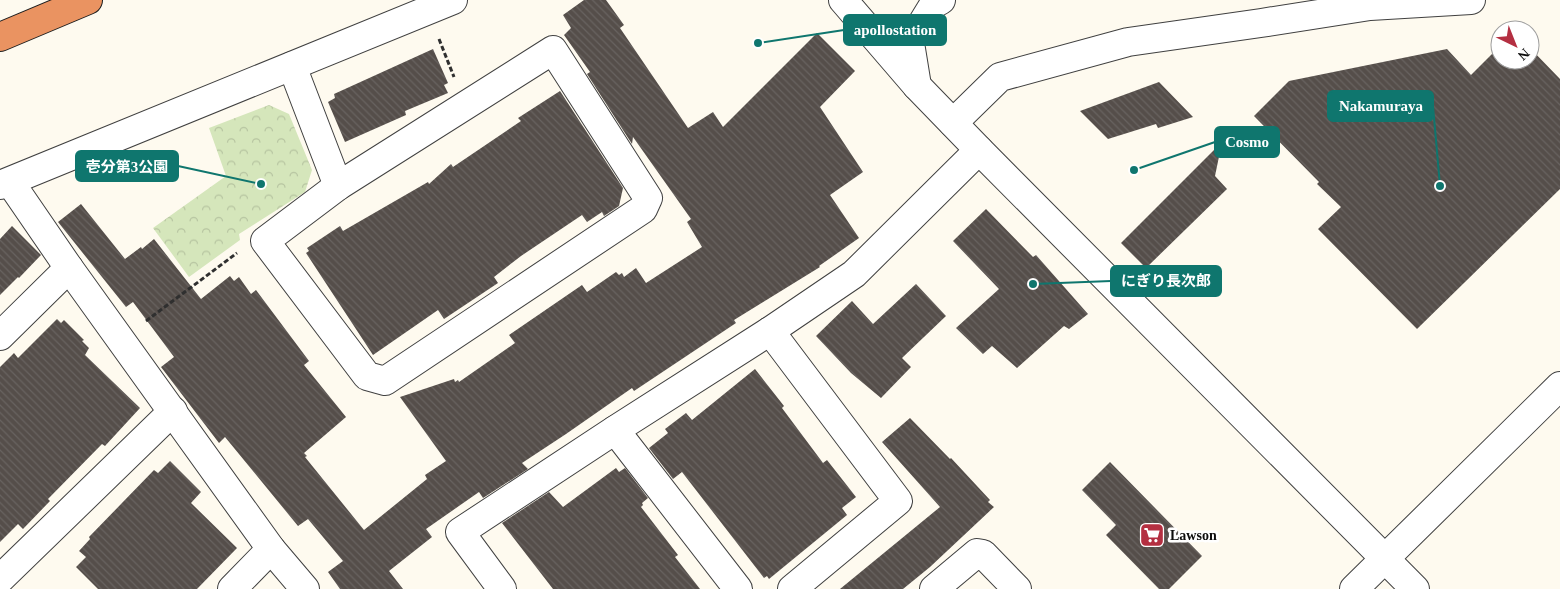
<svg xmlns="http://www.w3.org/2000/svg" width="1560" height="589" viewBox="0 0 1560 589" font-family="'Times New Roman','Noto Sans JP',serif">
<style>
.park{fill:url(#park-crowns)}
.building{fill:url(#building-back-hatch)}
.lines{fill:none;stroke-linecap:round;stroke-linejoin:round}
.minor-casing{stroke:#404040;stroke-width:30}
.highway-casing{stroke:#1e1e1e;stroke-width:30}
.path{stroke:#2f2f2f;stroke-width:3;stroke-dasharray:5 2.5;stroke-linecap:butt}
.minor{stroke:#fff;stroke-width:28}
.highway{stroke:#ea9361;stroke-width:28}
.labels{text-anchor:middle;stroke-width:5;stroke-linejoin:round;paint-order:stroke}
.poi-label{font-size:14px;font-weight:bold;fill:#0d0d0d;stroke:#fff;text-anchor:start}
.leader{fill:none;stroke:#0f766e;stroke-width:2}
.callout-dot{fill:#0f766e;stroke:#fff;stroke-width:2}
.callout{fill:#0f766e;stroke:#0f766e;stroke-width:2}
.callout-label{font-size:15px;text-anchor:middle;font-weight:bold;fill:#fff}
</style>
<defs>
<pattern id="park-crowns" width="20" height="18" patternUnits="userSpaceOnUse" patternTransform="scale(1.25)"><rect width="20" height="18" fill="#d5e6bb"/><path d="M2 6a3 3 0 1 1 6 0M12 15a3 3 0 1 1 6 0" fill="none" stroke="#b6c4a0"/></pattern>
<pattern id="building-back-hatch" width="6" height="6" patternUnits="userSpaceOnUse" patternTransform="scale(1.25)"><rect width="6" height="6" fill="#554e4a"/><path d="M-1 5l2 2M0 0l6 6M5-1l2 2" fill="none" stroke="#686360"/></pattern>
</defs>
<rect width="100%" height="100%" fill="#fefaef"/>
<!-- park -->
<path class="park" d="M269,105L289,114L312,170L305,192L239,234L240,240L189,277L153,228L226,176L209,128Z"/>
<!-- building -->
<g class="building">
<path d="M584,0H606L624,25L620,28L688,128L713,112L723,127L817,33L855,71L820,107L863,172L830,195L859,238L819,266L820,267L734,320L736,323L634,391L632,388L566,434L522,463L528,469L483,498L479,492L426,529L432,537L389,571L403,589H340L328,572L343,561L308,519L298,526L225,437L219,443L161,367L174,357L133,302L126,307L58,222L81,204L125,259L141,247L142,249L154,239L201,299L230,276L234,281L239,277L251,294L256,290L309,361L304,365L346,417L304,453L307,456L305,457L364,530L427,479L425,475L446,461L400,397L454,379L455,382L458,380L459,382L515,343L509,335L582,285L587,292L616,272L619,275L622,273L624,277L636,268L646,283L702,247L687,222L691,219L633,137L632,144L587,74L590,72L564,35L571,28L563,15Z"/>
<path d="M1500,46V60H1530V48L1560,79V189L1417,329L1318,229L1341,207L1317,184L1319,182L1254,116L1289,81L1447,49L1471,75Z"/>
<path d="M433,49L448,83L444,85L448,93L405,111L406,115L345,142L328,102L335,98L334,94Z"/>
<path d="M1159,82L1193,117L1158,128L1156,124L1108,139L1080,111Z"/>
<path d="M560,91L623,188L619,206L604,216L602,212L587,222L582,215L521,256L494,277L498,283L444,319L438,310L373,355L306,253L309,251L307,248L340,226L343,231L428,182L429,184L451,164L453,167L521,121L518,118Z"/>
<path d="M1222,142L1215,176L1227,189L1146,268L1121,243Z"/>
<path d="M986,209L1033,257L1036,255L1088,314L1069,329L1064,326L1017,368L992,346L983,354L956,328L999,289L953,241Z"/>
<path d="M12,226L41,255L19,278L18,277L0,295V239Z"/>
<path d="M916,284L946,316L902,358L911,367L881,398L851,373L816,336L852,301L873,324Z"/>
<path d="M57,319L61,323L64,320L84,340L82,341L89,348L85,355L140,408L105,446L102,444L48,499L50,501L23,529L18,524L0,542V367L14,353L18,358Z"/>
<path d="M755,369L784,406L782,408L823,463L827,460L856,497L842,508L847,515L769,579L767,576L764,578L682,472L673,479L649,448L668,433L665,429L686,413L692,420Z"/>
<path d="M910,418L950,459L951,458L990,500L988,502L994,507L930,567L903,589H840L940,507L882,442Z"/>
<path d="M170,461L201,492L191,503L237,548L197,589H98L76,567L86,557L79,551L90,539L89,537L154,470L158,473Z"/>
<path d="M1110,462L1202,556L1169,589H1159L1106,535L1116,525L1082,490Z"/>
<path d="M616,468L619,472L625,468L648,498L642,503L643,505L641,507L678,555L675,557L700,589H553L502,523L549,492L563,507Z"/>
</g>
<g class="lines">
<defs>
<g id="minor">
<path d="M843,0L917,86L979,150L1415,589"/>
<path d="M553,50L648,198L643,209L385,381L367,376L265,241L338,186Z"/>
<path d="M292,66L338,186"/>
<path d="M917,86L910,43L934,4L941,0"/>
<path d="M953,123L1000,77L1128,42L1261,23L1370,6L1471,0"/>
<path d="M10,182L69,268"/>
<path d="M0,185L453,0"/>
<path d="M770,331L898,501L792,589"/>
<path d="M0,336L69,268L271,549L305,589"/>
<path d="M615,430L738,589"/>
<path d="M0,579L173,411"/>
<path d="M232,589L271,549"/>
<path d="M502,589L460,532L615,430L770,331L854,274L979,150"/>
<path d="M934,589L977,553L983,554L1017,589"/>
<path d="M1354,589L1560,386"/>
</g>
<path id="highway" d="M0,37L88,0"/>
</defs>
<!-- minor casing -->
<use href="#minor" class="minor-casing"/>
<!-- highway casing -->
<use href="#highway" class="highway-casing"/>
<!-- path -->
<g class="path">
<path d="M439,39L454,77"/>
<path d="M146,321L237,253"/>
</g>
<!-- minor -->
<use href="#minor" class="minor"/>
<!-- highway -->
<use href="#highway" class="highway"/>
</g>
<!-- icons -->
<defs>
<symbol id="supermarket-square" viewBox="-11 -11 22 22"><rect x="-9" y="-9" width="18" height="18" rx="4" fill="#b42f41" stroke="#fff"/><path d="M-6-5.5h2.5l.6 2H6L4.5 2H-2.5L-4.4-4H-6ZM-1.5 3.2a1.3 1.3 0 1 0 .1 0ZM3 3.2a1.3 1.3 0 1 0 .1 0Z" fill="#fff"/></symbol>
</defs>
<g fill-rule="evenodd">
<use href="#supermarket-square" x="1138" y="521" width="28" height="28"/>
</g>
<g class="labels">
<!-- poi labels -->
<g class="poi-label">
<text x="1170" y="540">Lawson</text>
</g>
</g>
<!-- callouts -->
<path class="leader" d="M758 43L844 30M1440 186L1433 106M1134 170L1215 142M261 184L178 166M1033 284L1111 281"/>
<g class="callout-dot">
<circle cx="758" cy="43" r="5"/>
<circle cx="1440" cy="186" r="5"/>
<circle cx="1134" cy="170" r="5"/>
<circle cx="261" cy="184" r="5"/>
<circle cx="1033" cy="284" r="5"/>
</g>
<g class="callout">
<rect x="844" y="15" width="102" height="30" rx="5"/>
<rect x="1328" y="91" width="105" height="30" rx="5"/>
<rect x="1215" y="127" width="64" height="30" rx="5"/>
<rect x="76" y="151" width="102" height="30" rx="5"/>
<rect x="1111" y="266" width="110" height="30" rx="5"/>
</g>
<g class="callout-label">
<text x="895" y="35">apollostation</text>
<text x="1381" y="111">Nakamuraya</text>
<text x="1247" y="147">Cosmo</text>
<text x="127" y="172">壱分第3公園</text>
<text x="1166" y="286">にぎり長次郎</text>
</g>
<!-- north arrow -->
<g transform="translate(1515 45) rotate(137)"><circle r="24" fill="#ffffff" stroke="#9e9e9e"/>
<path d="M0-4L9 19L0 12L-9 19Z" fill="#b42f41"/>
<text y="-8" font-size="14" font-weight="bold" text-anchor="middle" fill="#0d0d0d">N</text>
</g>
</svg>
